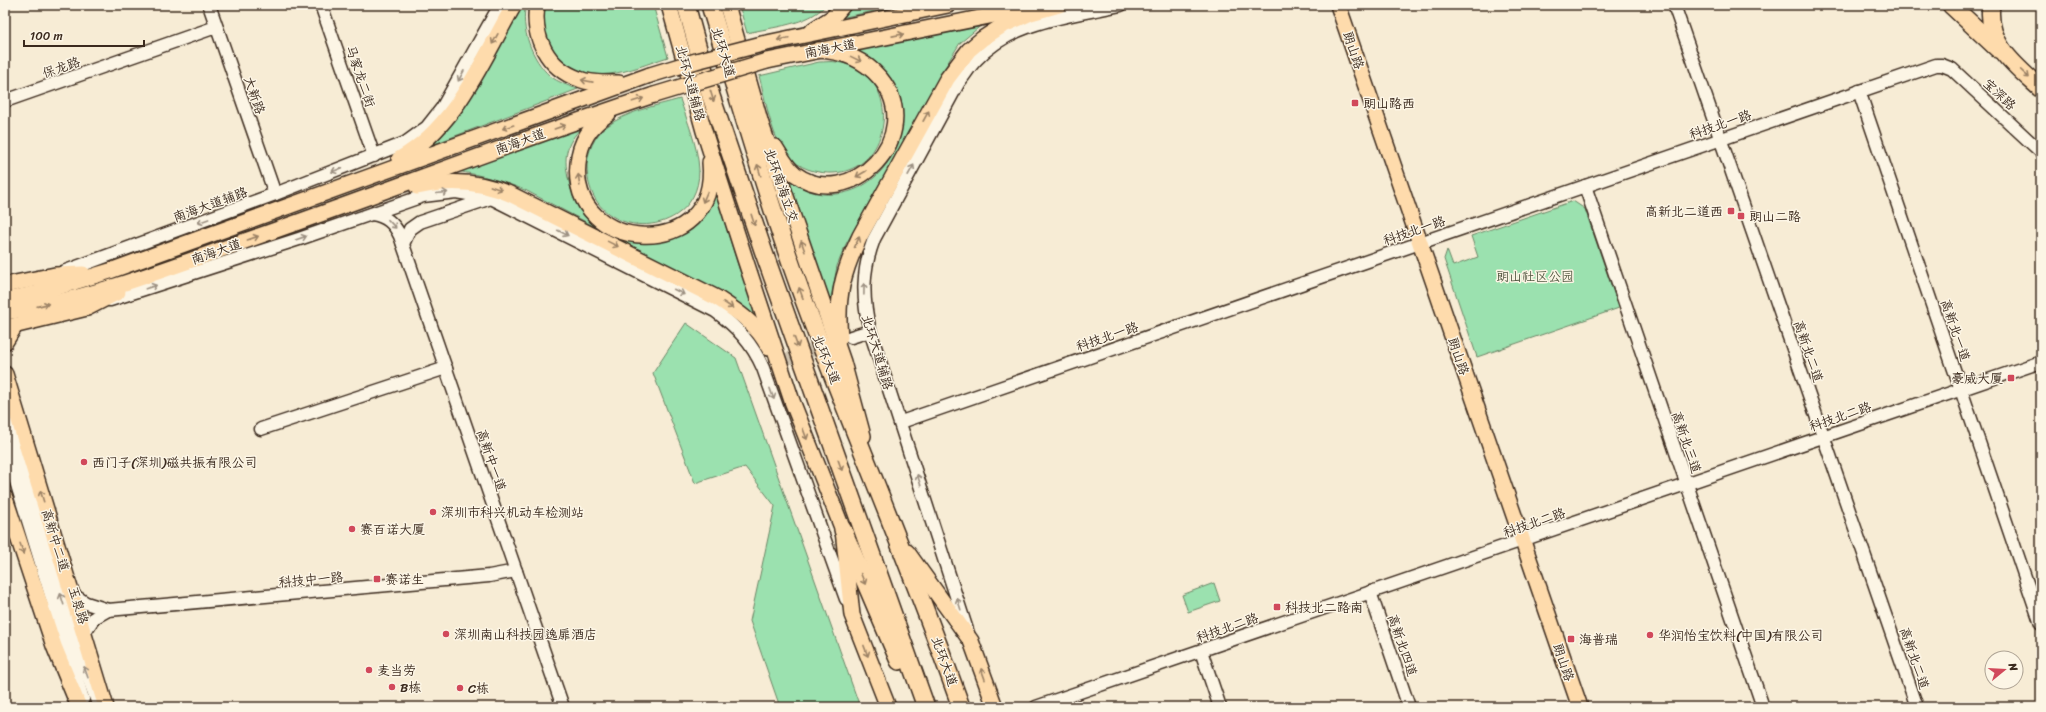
<svg xmlns="http://www.w3.org/2000/svg" width="2046" height="712" viewBox="0 0 2046 712" font-family="Sriracha,'LXGW WenKai TC',sans-serif">
<style>
.green{fill:#9be1af;stroke:#6b8666}
.lines{fill:none;stroke-linecap:round;stroke-linejoin:round}
.minor-tunnel{stroke:#d1c5b0;stroke-width:12;stroke-dasharray:12 6;stroke-linecap:butt}
.minor-casing{stroke:#3b2a1e;stroke-width:15}
.major-casing{stroke:#3b2a1e;stroke-width:18}
.highway-casing{stroke:#3b2a1e;stroke-width:20}
.minor{stroke:#fcf5e5;stroke-width:12}
.major{stroke:#fedbac;stroke-width:15}
.highway{stroke:#fedbac;stroke-width:17}
.major-bridge-casing{stroke:#3b2a1e;stroke-width:18;stroke-linecap:butt}
.major-bridge{stroke:#fedbac;stroke-width:15}
.oneway{stroke:#9c8265}
.oneway2{stroke:#9c9082}
.poi-dot{fill:#d1495b;stroke:#fcf5e5;stroke-width:1.5}
.labels{text-anchor:middle;stroke-width:3;stroke-linejoin:round;paint-order:stroke}
.street-label{font-size:13px;fill:#3b2a1e;stroke:#fcf5e5}
.poi-label{font-size:13px;fill:#3b2a1e;stroke:#fcf5e5;text-anchor:start}
.park-label{font-size:13px;fill:#535842;stroke:#fcf5e5}
</style>
<rect width="100%" height="100%" fill="#f7ecd5"/>
<filter id="ink" filterUnits="userSpaceOnUse"><feTurbulence type="fractalNoise" baseFrequency=".025" numOctaves="2"/><feDisplacementMap in="SourceGraphic" scale="8" xChannelSelector="R" yChannelSelector="G"/><feConvolveMatrix kernelMatrix="1 2 1 2 8 2 1 2 1" color-interpolation-filters="sRGB"/></filter>
<g filter="url(#ink)">
<!-- green -->
<g class="green">
<path d="M522,5H526C520,28 532,60 550,76C558,82 568,86 578,89L429,146L449,126L469,101Z"/>
<path d="M544,5H653L668,57C649,63 629,72 609,74C577,78 547,56 543,23C542,18 544,11 544,5Z"/>
<path d="M739,5H826C808,25 772,27 747,33Z"/>
<path d="M848,5H904L835,19Z"/>
<path d="M984,23L960,43L950,59L846,244L837,266L829,311L784,176C794,183 804,190 816,193C878,205 921,134 893,82C888,73 878,63 869,58C865,55 860,54 857,50Z"/>
<path d="M819,62C825,62 831,61 837,62C909,72 893,185 819,172C804,170 790,161 782,148C770,130 765,97 759,76Z"/>
<path d="M680,99C687,121 698,146 699,170C700,241 587,246 587,166C587,152 595,135 606,127C627,111 655,106 680,99Z"/>
<path d="M585,124C567,142 563,153 568,178C578,226 619,250 666,239C678,236 693,230 700,220C706,211 709,199 714,189L740,271L761,325L713,289L527,191C503,181 482,175 456,171Z"/>
<path d="M1573,201L1585,209L1619,308L1477,357L1444,259L1447,250L1453,266L1478,257L1471,236Z"/>
<path d="M686,323L736,358L860,707H780L750,621L775,506L745,467L695,483L653,373Z"/>
<path d="M1214,583L1220,601L1188,612L1182,595Z"/>
</g>
<g class="lines">
<!-- minor-tunnel -->
<g class="minor-tunnel">
<path d="M399,157L412,194"/>
<path d="M770,365L828,345"/>
<path d="M5,411L8,419"/>
</g>
<defs>
<g id="minor">
<path d="M209,5L275,194"/>
<path d="M321,5L374,156"/>
<path d="M1674,5L1917,707"/>
<path d="M1859,91L2041,624"/>
<path d="M5,101L216,27"/>
<path d="M1585,186L1763,707"/>
<path d="M372,214C386,216 394,223 400,236L563,707"/>
<path d="M403,244L410,229L420,222L491,198"/>
<path d="M63,272L275,194L405,143L427,127L442,108L500,5"/>
<path d="M110,300L299,239L423,196L456,192L491,198L715,311C737,327 752,343 763,368L846,599"/>
<path d="M851,337L870,331"/>
<path d="M8,419L73,636L99,707"/>
<path d="M901,422L1936,65H1942L1952,69L2041,152"/>
<path d="M261,429L446,368"/>
<path d="M5,446L83,699"/>
<path d="M1370,592L1409,707"/>
<path d="M72,594L86,603L108,610L489,576L516,571"/>
<path d="M84,633L94,618L108,610"/>
<path d="M968,633L870,331C862,298 862,270 874,239L959,82C965,75 969,67 976,60C1013,20 1071,16 1121,5"/>
<path d="M1201,651L1220,707"/>
<path d="M1036,707L2041,362"/>
</g>
<g id="major">
<path d="M537,5C532,37 547,68 579,79C591,84 605,83 619,83"/>
<path d="M669,5L704,131L745,259L792,401L843,530L852,615L888,707"/>
<path d="M727,5L761,124L843,362L863,436"/>
<path d="M1338,5L1580,707"/>
<path d="M813,30L833,17L843,5"/>
<path d="M762,44L948,5"/>
<path d="M767,61L1024,9"/>
<path d="M608,114C590,126 580,141 578,163C568,255 720,264 710,162"/>
<path d="M775,147C781,156 786,167 795,174C849,214 928,136 880,78C864,59 842,51 818,50"/>
<path d="M399,159C457,126 482,60 514,5"/>
<path d="M417,187C450,179 481,181 512,195L717,298C737,311 758,325 769,348"/>
<path d="M5,285L55,275L83,274"/>
<path d="M5,300L38,293L110,271L650,75"/>
<path d="M5,312C85,301 163,270 239,243C378,195 515,141 654,95"/>
<path d="M5,328L87,308L118,292"/>
<path d="M840,337C836,297 843,272 860,236L947,79L969,50L982,39L1002,26L1031,13L1059,5"/>
<path d="M5,342L15,326"/>
<path d="M5,374L106,707"/>
<path d="M5,498L54,646L79,707"/>
<path d="M907,552L971,641L995,707"/>
</g>
<g id="highway">
<path d="M686,5L711,96L763,250L926,707"/>
<path d="M710,5C742,110 772,216 811,319C860,449 915,576 961,707"/>
<path d="M1951,5L1998,49"/>
<path d="M1991,5C1986,44 2015,65 2041,89"/>
<path d="M843,530L899,661"/>
</g>
</defs>
<!-- minor casing -->
<use href="#minor" class="minor-casing"/>
<!-- major casing -->
<use href="#major" class="major-casing"/>
<!-- highway casing -->
<use href="#highway" class="highway-casing"/>
<!-- minor -->
<use href="#minor" class="minor"/>
<!-- major -->
<use href="#major" class="major"/>
<!-- highway -->
<use href="#highway" class="highway"/>
<defs>
<g id="major-bridge">
<path d="M650,75L696,61L762,44"/>
<path d="M654,95L767,61"/>
</g>
</defs>
<!-- major-bridge casing -->
<use href="#major-bridge" class="major-bridge-casing"/>
<!-- major-bridge -->
<use href="#major-bridge" class="major-bridge"/>
</g>
<!-- one-way arrows -->
<defs><path id="oneway-shaft" d="M-6 0H5M1.5-3L5.5 0L1.5 3" fill="none" stroke-width="1.6" stroke-linecap="round" stroke-linejoin="round"/></defs>
<g class="oneway">
<use href="#oneway-shaft" transform="translate(898 35) rotate(-11)"/>
<use href="#oneway-shaft" transform="translate(495 39) rotate(119)"/>
<use href="#oneway-shaft" transform="translate(783 39) rotate(168)"/>
<use href="#oneway-shaft" transform="translate(856 59) rotate(26)"/>
<use href="#oneway-shaft" transform="translate(2025 74) rotate(43)"/>
<use href="#oneway-shaft" transform="translate(587 81) rotate(-169)"/>
<use href="#oneway-shaft" transform="translate(712 96) rotate(73)"/>
<use href="#oneway-shaft" transform="translate(638 100) rotate(-18)"/>
<use href="#oneway-shaft" transform="translate(926 116) rotate(-61)"/>
<use href="#oneway-shaft" transform="translate(508 127) rotate(161)"/>
<use href="#oneway-shaft" transform="translate(560 127) rotate(-19)"/>
<use href="#oneway-shaft" transform="translate(759 170) rotate(-107)"/>
<use href="#oneway-shaft" transform="translate(861 174) rotate(150)"/>
<use href="#oneway-shaft" transform="translate(579 180) rotate(-98)"/>
<use href="#oneway-shaft" transform="translate(496 188) rotate(20)"/>
<use href="#oneway-shaft" transform="translate(705 197) rotate(113)"/>
<use href="#oneway-shaft" transform="translate(753 220) rotate(72)"/>
<use href="#oneway-shaft" transform="translate(253 238) rotate(-19)"/>
<use href="#oneway-shaft" transform="translate(857 242) rotate(-65)"/>
<use href="#oneway-shaft" transform="translate(613 244) rotate(26)"/>
<use href="#oneway-shaft" transform="translate(803 246) rotate(-109)"/>
<use href="#oneway-shaft" transform="translate(801 293) rotate(-110)"/>
<use href="#oneway-shaft" transform="translate(43 305) rotate(-13)"/>
<use href="#oneway-shaft" transform="translate(728 305) rotate(33)"/>
<use href="#oneway-shaft" transform="translate(796 342) rotate(70)"/>
<use href="#oneway-shaft" transform="translate(805 434) rotate(69)"/>
<use href="#oneway-shaft" transform="translate(840 465) rotate(70)"/>
<use href="#oneway-shaft" transform="translate(42 496) rotate(-107)"/>
<use href="#oneway-shaft" transform="translate(22 549) rotate(71)"/>
<use href="#oneway-shaft" transform="translate(863 579) rotate(67)"/>
<use href="#oneway-shaft" transform="translate(866 651) rotate(69)"/>
<use href="#oneway-shaft" transform="translate(983 674) rotate(-110)"/>
</g>
<g class="oneway2">
<use href="#oneway-shaft" transform="translate(461 76) rotate(119)"/>
<use href="#oneway-shaft" transform="translate(337 170) rotate(159)"/>
<use href="#oneway-shaft" transform="translate(911 170) rotate(-61)"/>
<use href="#oneway-shaft" transform="translate(442 193) rotate(-5)"/>
<use href="#oneway-shaft" transform="translate(203 221) rotate(160)"/>
<use href="#oneway-shaft" transform="translate(392 224) rotate(47)"/>
<use href="#oneway-shaft" transform="translate(563 233) rotate(27)"/>
<use href="#oneway-shaft" transform="translate(301 238) rotate(-19)"/>
<use href="#oneway-shaft" transform="translate(151 287) rotate(-18)"/>
<use href="#oneway-shaft" transform="translate(864 289) rotate(-89)"/>
<use href="#oneway-shaft" transform="translate(679 292) rotate(27)"/>
<use href="#oneway-shaft" transform="translate(772 394) rotate(70)"/>
<use href="#oneway-shaft" transform="translate(919 480) rotate(-108)"/>
<use href="#oneway-shaft" transform="translate(62 599) rotate(-107)"/>
<use href="#oneway-shaft" transform="translate(959 604) rotate(-108)"/>
<use href="#oneway-shaft" transform="translate(86 672) rotate(-109)"/>
</g>
</g>
<!-- markers -->
<g class="poi-dot">
<rect x="1351" y="99" width="8" height="8" rx="2"/>
<rect x="1727" y="207" width="8" height="8" rx="2"/>
<rect x="1737" y="212" width="8" height="8" rx="2"/>
<rect x="2007" y="374" width="8" height="8" rx="2"/>
<circle cx="84" cy="462" r="4"/>
<circle cx="433" cy="512" r="4"/>
<circle cx="352" cy="529" r="4"/>
<rect x="373" y="575" width="8" height="8" rx="2"/>
<rect x="1273" y="603" width="8" height="8" rx="2"/>
<circle cx="446" cy="634" r="4"/>
<circle cx="1650" cy="635" r="4"/>
<rect x="1567" y="635" width="8" height="8" rx="2"/>
<circle cx="369" cy="670" r="4"/>
<circle cx="392" cy="687" r="4"/>
<circle cx="460" cy="688" r="4"/>
</g>
<g class="labels">
<!-- street labels -->
<g class="street-label">
<text transform="translate(830 48) rotate(-11)" y="5">南海大道</text>
<text transform="translate(1354 50) rotate(71)" y="5">朗山路</text>
<text transform="translate(724 52) rotate(73)" y="5">北环大道</text>
<text transform="translate(61 67) rotate(-19)" y="5">保龙路</text>
<text transform="translate(361 76) rotate(71)" y="5">马家龙二街</text>
<text transform="translate(691 83) rotate(75)" y="5">北环大道辅路</text>
<text transform="translate(2000 94) rotate(43)" y="5">宝深路</text>
<text transform="translate(255 95) rotate(71)" y="5">大新路</text>
<text transform="translate(1720 124) rotate(-19)" y="5">科技北一路</text>
<text transform="translate(520 141) rotate(-20)" y="5">南海大道</text>
<text transform="translate(782 185) rotate(71)" y="5">北环南海立交</text>
<text transform="translate(210 204) rotate(-20)" y="5">南海大道辅路</text>
<text transform="translate(1414 230) rotate(-19)" y="5">科技北一路</text>
<text transform="translate(216 251) rotate(-19)" y="5">南海大道</text>
<text transform="translate(1956 330) rotate(71)" y="5">高新北一道</text>
<text transform="translate(1107 336) rotate(-19)" y="5">科技北一路</text>
<text transform="translate(1809 351) rotate(71)" y="5">高新北二道</text>
<text transform="translate(878 352) rotate(73)" y="5">北环大道辅路</text>
<text transform="translate(1459 356) rotate(71)" y="5">朗山路</text>
<text transform="translate(827 359) rotate(68)" y="5">北环大道</text>
<text transform="translate(1840 416) rotate(-19)" y="5">科技北二路</text>
<text transform="translate(1687 442) rotate(71)" y="5">高新北三道</text>
<text transform="translate(492 460) rotate(71)" y="5">高新中一道</text>
<text transform="translate(1534 522) rotate(-19)" y="5">科技北二路</text>
<text transform="translate(56 540) rotate(73)" y="5">高新中二道</text>
<text transform="translate(311 579) rotate(-5)" y="5">科技中一路</text>
<text transform="translate(79 605) rotate(73)" y="5">玉泉路</text>
<text transform="translate(1227 627) rotate(-19)" y="5">科技北二路</text>
<text transform="translate(1403 645) rotate(71)" y="5">高新北四道</text>
<text transform="translate(1915 658) rotate(71)" y="5">高新北二道</text>
<text transform="translate(945 661) rotate(70)" y="5">北环大道</text>
<text transform="translate(1564 662) rotate(71)" y="5">朗山路</text>
</g>
<!-- poi labels -->
<g class="poi-label">
<text x="1363" y="108">朗山路西</text>
<text x="1723" y="216" text-anchor="end">高新北二道西</text>
<text x="1749" y="221">朗山二路</text>
<text x="2003" y="383" text-anchor="end">豪威大厦</text>
<text x="92" y="467">西门子(深圳)磁共振有限公司</text>
<text x="441" y="517">深圳市科兴机动车检测站</text>
<text x="360" y="534">赛百诺大厦</text>
<text x="385" y="584">赛诺生</text>
<text x="1285" y="612">科技北二路南</text>
<text x="454" y="639">深圳南山科技园逸扉酒店</text>
<text x="1658" y="640">华润怡宝饮料(中国)有限公司</text>
<text x="1579" y="644">海普瑞</text>
<text x="377" y="675">麦当劳</text>
<text x="400" y="692">B栋</text>
<text x="468" y="693">C栋</text>
</g>
<!-- park labels -->
<g class="park-label">
<text x="1535" y="281">朗山社区公园</text>
</g>
</g>
<!-- margin -->
<rect width="2046" height="712" fill="none" stroke="#fcf5e5" stroke-width="20"/>
<rect x="10" y="10" width="2026" height="692" fill="none" stroke="#3b2a1e" stroke-width="1.5" filter="url(#ink)"/>
<!-- north arrow -->
<g transform="translate(2004 670) rotate(72)"><circle r="19" fill="#fcf5e5" stroke="#afa495"/>
<path d="M0-3L7 15L0 10L-7 15Z" fill="#d1495b"/>
<text y="-6" font-size="11" font-weight="bold" text-anchor="middle" fill="#3b2a1e">N</text>
</g>
<!-- scale -->
<path d="M24 40v6h120v-6" fill="none" stroke="#3b2a1e" stroke-width="2"/>
<text x="30" y="40" font-size="12" fill="#3b2a1e" stroke="#fcf5e5" stroke-width="3" paint-order="stroke">100 m</text>
</svg>
